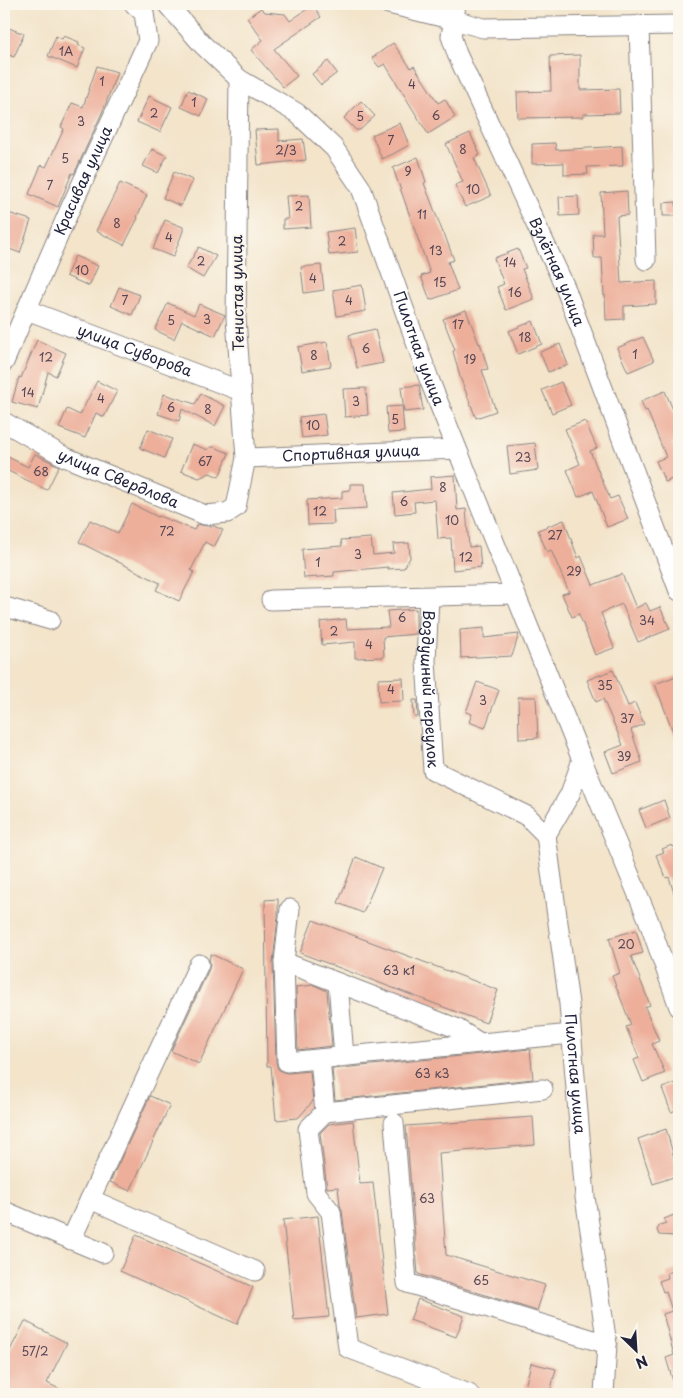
<svg xmlns="http://www.w3.org/2000/svg" width="683" height="1398" viewBox="0 0 683 1398" font-family="'Playpen Sans',sans-serif">
<style>
.building{fill:#edae9a}
.lines{fill:none;stroke-linecap:round;stroke-linejoin:round}
.minor-casing{stroke:#8a8382;stroke-width:21}
.minor{stroke:#fff;stroke-width:19}
.labels{text-anchor:middle;stroke-width:4.5;stroke-linejoin:round;paint-order:stroke}
.number-label{font-size:12px;fill:#554553}
.street-label{font-size:15px;fill:#22223b;stroke:#fbf7ec}
</style>
<rect width="100%" height="100%" fill="#fbf7ec"/>
<filter id="ink" filterUnits="userSpaceOnUse"><feTurbulence type="fractalNoise" baseFrequency=".02" numOctaves="2"/><feDisplacementMap in="SourceGraphic" scale="10" xChannelSelector="R" yChannelSelector="G"/><feConvolveMatrix kernelMatrix="1 2 1 2 8 2 1 2 1" color-interpolation-filters="sRGB"/></filter>
<filter id="wash" filterUnits="userSpaceOnUse"><feTurbulence type="fractalNoise" baseFrequency=".0096" numOctaves="4" result="noise"/><feDisplacementMap in="SourceGraphic" scale="20" xChannelSelector="R" yChannelSelector="G"/><feGaussianBlur stdDeviation="1.12" result="paint"/><feColorMatrix in="noise" values="0 0 0 0 0 0 0 0 0 0 0 0 0 0 0 0 0 1.4 0 .05"/><feComposite in="paint" operator="in"/></filter>
<g filter="url(#wash)">
<rect width="100%" height="100%" fill="#f3e4ca"/>
<g id="blocks">
<!-- building -->
<g class="building">
<path d="M313,5L321,17L274,49L297,76L283,87L251,50L263,40L247,18L261,8L265,12L285,14L290,21Z"/>
<path d="M4,26L24,34L14,57L4,53Z"/>
<path d="M56,36L62,39L64,36L79,42L78,45L85,48L77,68L48,56Z"/>
<path d="M393,43L411,68L414,66L438,103L445,99L455,117L428,134L385,64L379,67L372,58Z"/>
<path d="M580,55V90L619,89L620,113L583,114V117L518,118L517,92L551,91L550,56Z"/>
<path d="M328,61L337,73L321,85L312,74Z"/>
<path d="M97,66L117,72L105,106L74,174L72,173L58,207L29,194L41,165L46,167L64,129L61,127L72,103L83,107Z"/>
<path d="M188,90L208,99L201,116L181,107Z"/>
<path d="M149,96L172,107L160,132L137,122Z"/>
<path d="M361,101L375,116L360,130H356L344,118Z"/>
<path d="M400,123L409,145L393,154L382,159L372,135Z"/>
<path d="M279,129V141L303,139L306,160L258,165L255,130Z"/>
<path d="M470,133L480,155L474,158L491,196L465,207L455,185L463,182L446,144Z"/>
<path d="M555,143L556,150L622,146L623,166L587,167L588,174L564,175V163L532,164V144Z"/>
<path d="M152,149L167,156L158,173L143,166Z"/>
<path d="M418,157L426,182L424,183L443,233H444L454,260L448,262L458,290L430,300L421,276L430,273L393,168Z"/>
<path d="M174,172L193,180L181,206L163,198Z"/>
<path d="M120,183L147,195L137,217L138,218L124,245L96,231Z"/>
<path d="M627,191L628,215L617,216L621,283L656,281V304L624,306V319L606,320L605,295L604,296L602,258H594L593,234H603L601,193Z"/>
<path d="M309,195L311,227L283,229V219H288L286,196Z"/>
<path d="M578,196L579,215L560,216L559,197Z"/>
<path d="M676,202L677,216H663V203Z"/>
<path d="M8,213L31,220L20,253L4,247V226Z"/>
<path d="M165,220L183,227V231L173,257L153,249Z"/>
<path d="M355,228L358,252L329,255L326,232Z"/>
<path d="M199,247L216,256L203,278L186,268Z"/>
<path d="M518,249L526,268L522,269L534,299L506,310L497,287L504,284L494,258Z"/>
<path d="M75,256L98,266L89,286L66,276Z"/>
<path d="M321,265L324,290L304,293L301,267Z"/>
<path d="M362,285L366,311L337,316L333,290Z"/>
<path d="M119,287L140,295L132,315L111,306Z"/>
<path d="M168,303L194,315L199,304L225,315L215,336L182,321L174,339L155,330Z"/>
<path d="M466,310L479,344L480,343L488,369L482,370L496,411L476,418L460,377L453,351L455,350L443,319Z"/>
<path d="M533,321L542,344L518,354L509,331Z"/>
<path d="M375,329L383,363L357,368L349,335Z"/>
<path d="M643,337L654,361L628,372L617,348Z"/>
<path d="M37,340L66,353L56,376L48,372L38,409L12,402L19,377L21,378Z"/>
<path d="M327,342L331,366L302,371L298,347Z"/>
<path d="M560,344L568,365L548,372L540,352Z"/>
<path d="M97,381L117,391L104,417L96,413L85,438L59,428L67,409L80,415Z"/>
<path d="M561,382L571,405L552,413L542,390Z"/>
<path d="M419,385L423,410L404,412L401,387Z"/>
<path d="M366,388L368,415L345,417L343,389Z"/>
<path d="M665,391L679,424V441L672,444L679,462V476L665,482L656,461L666,457L647,410L645,411L641,401Z"/>
<path d="M164,394L195,404L201,394L225,406L215,426L182,409L179,421L158,414Z"/>
<path d="M402,406L404,432L388,433L386,407Z"/>
<path d="M324,414L327,435L302,438L299,417Z"/>
<path d="M585,421L597,448L590,451L610,499L618,496L628,519L607,527L593,491L578,497L567,470L580,464L565,429Z"/>
<path d="M148,429L172,439L164,458L140,448Z"/>
<path d="M535,443L538,470L510,474L507,446Z"/>
<path d="M192,444L208,450L210,447H214L229,453L219,477L210,473L199,478L181,471Z"/>
<path d="M35,454L59,466L47,490L4,469V455L28,467Z"/>
<path d="M455,475L457,510L466,509L469,547L479,546L481,567L453,570L451,538L438,539L435,500L414,502L415,512L395,514L393,493L431,489L430,477Z"/>
<path d="M350,484H365L367,508L333,510L334,524L308,525L307,500L342,498V491L350,490Z"/>
<path d="M132,504L158,517L159,516L194,530L197,524L206,526H214L223,530L214,547L205,542L191,570L194,572L179,601L156,590L160,583L79,542L90,520L118,533Z"/>
<path d="M564,520L578,558L581,556L593,585L622,574L636,608L646,603L650,611L660,607L670,629L638,642L622,604L601,613L614,648L595,655L579,614L572,617L562,594L569,592L551,550L547,552L538,530Z"/>
<path d="M371,538L373,555L394,553L393,544L409,543L410,558L404,568L388,569V567L334,572V576L304,578L302,549L342,546L341,540Z"/>
<path d="M416,609V634L383,637L384,657L355,658V642L322,645L320,622L346,619L347,629L389,627L387,611Z"/>
<path d="M484,628V638L519,634L512,656L496,657V656L461,658L460,630Z"/>
<path d="M613,670L628,706L635,703L644,724L631,730L642,762L613,773L605,752L623,745L603,699L596,702L587,680Z"/>
<path d="M679,675V744L678,745L655,684Z"/>
<path d="M403,678L404,701L379,702L378,679Z"/>
<path d="M477,682L499,690L485,728L469,722L472,714L466,712Z"/>
<path d="M518,697H536L538,738L519,739Z"/>
<path d="M413,700H417L418,717H414Z"/>
<path d="M664,800L670,818L646,828L639,810Z"/>
<path d="M672,845L673,847L679,845V903H677L669,877L666,878L656,855L664,852L662,849Z"/>
<path d="M356,857L382,868L363,913L338,903Z"/>
<path d="M278,899V916L273,962L276,1062L278,1069L283,1072L288,1073L310,1071L313,1101L298,1118L276,1120L271,1066H267L265,900Z"/>
<path d="M313,920L498,990L486,1023L300,953Z"/>
<path d="M636,930L643,953L631,956L650,1005L645,1007L659,1041L652,1044L665,1073L643,1082L634,1060L639,1058L626,1027L631,1025L612,976L620,973L609,938Z"/>
<path d="M211,954L243,969L199,1064L171,1051L209,969L210,963L209,959Z"/>
<path d="M314,985L327,991L332,1046L298,1050L296,987Z"/>
<path d="M530,1049L533,1079L335,1100L332,1069Z"/>
<path d="M679,1082V1109L671,1112L662,1088Z"/>
<path d="M150,1096L170,1105L130,1191L110,1182Z"/>
<path d="M533,1117L535,1145L439,1153L446,1255L545,1285L537,1311L418,1274L406,1126Z"/>
<path d="M353,1121L360,1184L373,1183L388,1314L356,1318L342,1211L340,1205L338,1187L327,1188L320,1133L329,1124Z"/>
<path d="M666,1129L679,1175L653,1184L638,1139Z"/>
<path d="M679,1213V1235L675,1236L659,1235L657,1230L660,1225L666,1223L664,1219Z"/>
<path d="M318,1216L329,1317L294,1320L283,1220Z"/>
<path d="M136,1235L253,1287L237,1324L120,1271Z"/>
<path d="M679,1269V1394H677L666,1358L674,1355L663,1314L672,1311L666,1291L663,1292L659,1281L668,1278L667,1273Z"/>
<path d="M418,1299L464,1316L456,1337L410,1320Z"/>
<path d="M25,1321L67,1343L47,1383L70,1394H4V1362Z"/>
<path d="M531,1363L556,1369L550,1393L525,1387Z"/>
</g>
</g>
</g>
<g filter="url(#ink)">
<use href="#blocks" fill-opacity="0" stroke="#8a8382" stroke-width="1"/>
<g class="lines">
<defs>
<g id="minor">
<path id="s1" d="M167,4L202,44L239,79L297,113L334,148L361,188L429,379L582,760L570,794L546,835L569,1004L585,1197L607,1344L604,1394"/>
<path id="s2" d="M389,4L454,20L451,36L457,54L565,287L679,591"/>
<path d="M456,4L454,20L483,28L679,25"/>
<path d="M639,25L646,260"/>
<path id="s3" d="M27,310L241,391"/>
<path id="s4" d="M4,362L70,209L148,41L144,13L134,4"/>
<path id="s5" d="M4,422L65,457L205,515L227,513L236,507L246,458L236,318L239,79"/>
<path id="s6" d="M246,458L457,449"/>
<path id="s7" d="M429,597L426,661L433,770L527,816L546,835"/>
<path d="M271,600L515,594"/>
<path d="M4,607L9,608L50,620"/>
<path d="M582,760L648,919L679,1007"/>
<path d="M284,962L290,909"/>
<path d="M338,983L344,1056"/>
<path d="M480,1043L456,1028L284,962L287,1062C382,1053 477,1043 571,1034"/>
<path d="M320,1059L325,1112"/>
<path d="M394,1123L407,1283L607,1344"/>
<path d="M90,1199L255,1271"/>
<path d="M4,1211L103,1253"/>
<path d="M71,1240L199,964"/>
<path d="M469,1394L348,1348L331,1212L316,1193L308,1129L325,1112L543,1089"/>
</g>
</defs>
<!-- minor casing -->
<use href="#minor" class="minor-casing"/>
<!-- minor -->
<use href="#minor" class="minor"/>
</g>
</g>
<g class="labels">
<!-- number labels -->
<g class="number-label">
<text x="66" y="56">1А</text>
<text x="102" y="86">1</text>
<text x="412" y="89">4</text>
<text x="194" y="107">1</text>
<text x="154" y="118">2</text>
<text x="436" y="120">6</text>
<text x="360" y="121">5</text>
<text x="81" y="126">3</text>
<text x="391" y="145">7</text>
<text x="463" y="154">8</text>
<text x="286" y="155">2/3</text>
<text x="65" y="163">5</text>
<text x="408" y="176">9</text>
<text x="50" y="190">7</text>
<text x="473" y="194">10</text>
<text x="299" y="211">2</text>
<text x="422" y="219">11</text>
<text x="117" y="228">8</text>
<text x="169" y="242">4</text>
<text x="342" y="246">2</text>
<text x="436" y="255">13</text>
<text x="201" y="266">2</text>
<text x="510" y="267">14</text>
<text x="82" y="275">10</text>
<text x="313" y="283">4</text>
<text x="440" y="287">15</text>
<text x="515" y="297">16</text>
<text x="125" y="305">7</text>
<text x="349" y="305">4</text>
<text x="207" y="324">3</text>
<text x="171" y="325">5</text>
<text x="458" y="329">17</text>
<text x="525" y="342">18</text>
<text x="366" y="353">6</text>
<text x="635" y="359">1</text>
<text x="314" y="360">8</text>
<text x="46" y="362">12</text>
<text x="470" y="364">19</text>
<text x="28" y="397">14</text>
<text x="101" y="403">4</text>
<text x="356" y="406">3</text>
<text x="171" y="412">6</text>
<text x="208" y="414">8</text>
<text x="395" y="424">5</text>
<text x="313" y="430">10</text>
<text x="523" y="462">23</text>
<text x="205" y="466">67</text>
<text x="41" y="476">68</text>
<text x="443" y="492">8</text>
<text x="404" y="506">6</text>
<text x="320" y="516">12</text>
<text x="452" y="525">10</text>
<text x="167" y="536">72</text>
<text x="555" y="540">27</text>
<text x="358" y="559">3</text>
<text x="466" y="562">12</text>
<text x="318" y="567">1</text>
<text x="574" y="576">29</text>
<text x="402" y="622">6</text>
<text x="647" y="625">34</text>
<text x="334" y="636">2</text>
<text x="369" y="649">4</text>
<text x="605" y="690">35</text>
<text x="391" y="694">4</text>
<text x="483" y="705">3</text>
<text x="627" y="723">37</text>
<text x="624" y="761">39</text>
<text x="626" y="949">20</text>
<text x="399" y="975">63 к1</text>
<text x="432" y="1078">63 к3</text>
<text x="427" y="1203">63</text>
<text x="481" y="1285">65</text>
<text x="35" y="1356">57/2</text>
</g>
<!-- street labels -->
<g class="street-label">
<text dy="5" stroke="none"><textPath href="#s4" startOffset="198">Красивая улица</textPath></text>
<text dy="5" stroke="none"><textPath href="#s2" startOffset="342">Взлётная улица</textPath></text>
<text transform="translate(238 293) rotate(-91)" y="5">Тенистая улица</text>
<text dy="5" stroke="none"><textPath href="#s1" startOffset="441">Пилотная улица</textPath></text>
<text dy="5" stroke="none"><textPath href="#s3" startOffset="115">улица Суворова</textPath></text>
<text dy="5" stroke="none"><textPath href="#s6" startOffset="105">Спортивная улица</textPath></text>
<text dy="5" stroke="none"><textPath href="#s5" startOffset="128">улица Свердлова</textPath></text>
<text dy="5" stroke="none"><textPath href="#s7" startOffset="92">Воздушный переулок</textPath></text>
<text dy="5" stroke="none"><textPath href="#s1" startOffset="1208">Пилотная улица</textPath></text>
</g>
</g>
<!-- margin -->
<rect width="683" height="1398" fill="none" stroke="#fbf7ec" stroke-width="20"/>
<!-- north arrow -->
<g transform="translate(636 1350) rotate(155)" stroke="#fbf7ec" stroke-width="4" paint-order="stroke">
<path d="M0-4L9 19L0 12L-9 19Z" fill="#22223b"/>
<text y="-8" font-size="14" font-weight="bold" text-anchor="middle" fill="#22223b">N</text>
</g>
</svg>
